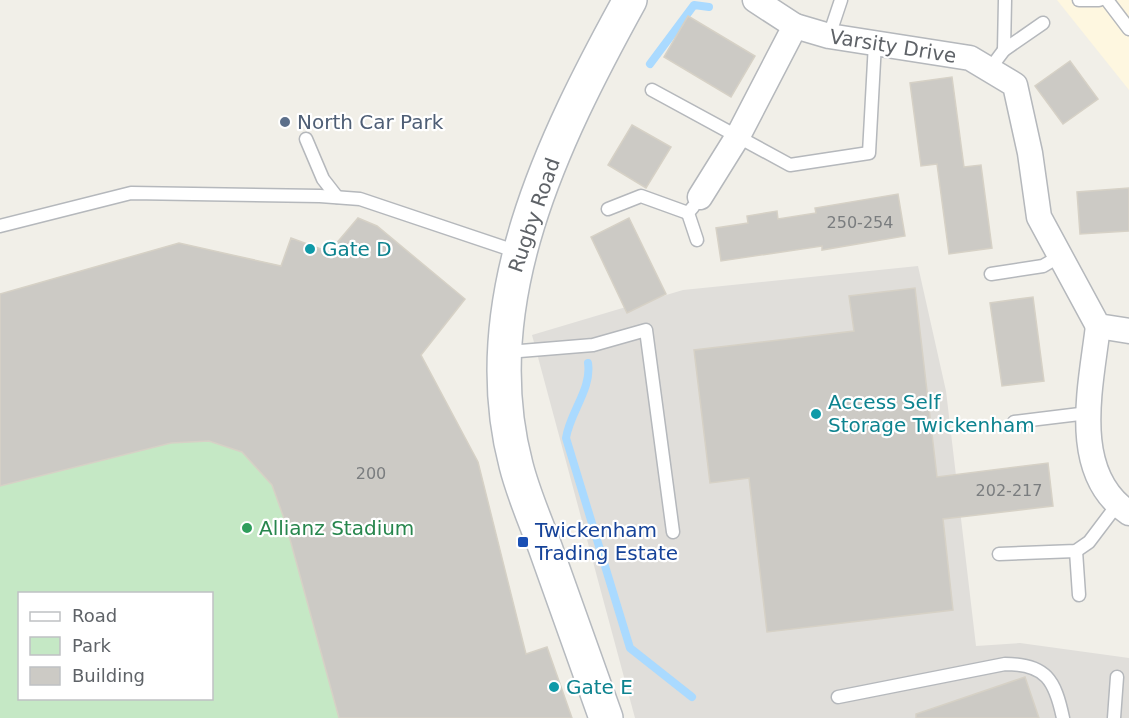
<svg xmlns="http://www.w3.org/2000/svg" width="1129" height="718" viewBox="0 0 1129 718" font-family="'DejaVu Sans',sans-serif">
<style>
.commercial{fill:#fef7e0}
.industrial{fill:#e0deda}
.green{fill:#c5e8c5;fill-rule:evenodd}
.lines{fill:none;stroke-linecap:round;stroke-linejoin:round}
.stream{stroke:#aadaff;stroke-width:8}
.building{fill:#cccac5;stroke:#d6d1c6;stroke-width:1.5}
.lane-casing{stroke:#b5b8bc;stroke-width:15}
.street-casing{stroke:#b5b8bc;stroke-width:27}
.secondary-casing{stroke:#b6babf;stroke-width:36}
.lane{stroke:#fff;stroke-width:12}
.street{stroke:#fff;stroke-width:24}
.secondary{stroke:#fff;stroke-width:33}
.service-dot{fill:#5c6f8a;stroke:#fff;stroke-width:2}
.culture-dot{fill:#0f9aa8;stroke:#fff;stroke-width:2}
.leisure-dot{fill:#2e9e5b;stroke:#fff;stroke-width:2}
.transit-dot{fill:#1a4fb4;stroke:#fff;stroke-width:2}
.labels{text-anchor:middle;stroke-width:4.5;stroke-linejoin:round;paint-order:stroke}
.number-label{font-size:16px;fill:#7a7d7f}
.street-label{font-size:20px;fill:#5f6368;stroke:#fff}
.service-label{font-size:20px;fill:#4e5e75;stroke:#fff;text-anchor:start}
.culture-label{font-size:20px;fill:#0d838f;stroke:#fff;text-anchor:start}
.leisure-label{font-size:20px;fill:#27864d;stroke:#fff;text-anchor:start}
.transit-label{font-size:20px;fill:#164399;stroke:#fff;text-anchor:start}
</style>
<rect width="100%" height="100%" fill="#f1efe8"/>
<!-- commercial -->
<path class="commercial" d="M1057,0H1129V90Z"/>
<!-- industrial -->
<path class="industrial" d="M918,266L946,391L976,646L1020,643L1129,658V718H635L532,335L683,290Z"/>
<!-- green -->
<path class="green" d="M179,243L309,272L421,355L478,462L542,718H0V294ZM20,594H212V698H20Z"/>
<g class="lines">
<!-- stream -->
<g class="stream">
<path d="M650,64L694,5L709,7"/>
<path d="M588,363C592,389 570,412 566,438L630,648L692,697"/>
</g>
</g>
<!-- building -->
<g class="building">
<path d="M688,16L755,56L731,97L664,57Z"/>
<path d="M1070,61L1098,99L1063,124L1035,86Z"/>
<path d="M952,77L964,167L981,165L992,248L949,254L937,164L921,166L910,83Z"/>
<path d="M632,125L671,147L646,188L608,165Z"/>
<path d="M1129,188V231L1080,234L1077,192Z"/>
<path d="M898,194L905,236L822,250V246L721,261L716,228L748,223L747,216L777,211L778,219L816,213L815,208Z"/>
<path d="M358,218L377,226L465,299L421,355L478,462L526,654L547,647L572,718H339L285,521L272,485L242,452L209,441L171,443L0,486V294L179,243L281,266L291,238L329,252Z"/>
<path d="M629,218L666,294L627,313L591,237Z"/>
<path d="M915,288L937,477L1048,463L1053,506L943,519L953,610L767,632L749,478L710,483L694,350L854,331L849,296Z"/>
<path d="M1033,297L1044,381L1002,386L990,303Z"/>
<path d="M1025,677L1039,718H916V714Z"/>
</g>
<g class="lines">
<defs>
<g id="lane">
<path d="M1079,0H1099"/>
<path d="M1107,0L1129,29"/>
<path d="M829,36L841,0"/>
<path d="M1004,50L1005,0"/>
<path d="M989,70L1004,50L1043,23"/>
<path d="M652,90L790,165L869,153L875,43"/>
<path d="M306,139L323,179L337,197"/>
<path d="M693,207L688,213L697,240"/>
<path d="M608,209L641,196L688,213"/>
<path d="M0,226L131,193L320,196L360,199L518,252"/>
<path d="M991,274L1043,266L1060,256"/>
<path d="M507,352L593,345L646,330L673,532"/>
<path d="M1014,422L1088,413"/>
<path d="M1076,551L1079,595"/>
<path d="M999,554L1076,551L1089,542L1117,505"/>
<path d="M838,697L1005,664C1046,664 1055,680 1063,718"/>
<path d="M1114,718L1117,677"/>
</g>
<g id="street">
<path d="M795,26L829,36L970,58L1015,85L1030,153L1039,217L1098,326L1129,331"/>
<path d="M700,197L738,136L795,26L755,0"/>
<path d="M1098,326C1091,386 1069,473 1129,513"/>
</g>
<path id="secondary" d="M606,718C586,661 565,604 545,547C535,520 523,493 516,465C473,302 553,140 630,0"/>
</defs>
<!-- lane casing -->
<use href="#lane" class="lane-casing"/>
<!-- street casing -->
<use href="#street" class="street-casing"/>
<!-- secondary casing -->
<use href="#secondary" class="secondary-casing"/>
<!-- lane -->
<use href="#lane" class="lane"/>
<!-- street -->
<use href="#street" class="street"/>
<!-- secondary -->
<use href="#secondary" class="secondary"/>
</g>
<!-- markers -->
<circle class="service-dot" cx="285" cy="122" r="6"/>
<g class="culture-dot">
<circle cx="310" cy="249" r="6"/>
<circle cx="816" cy="414" r="6"/>
<circle cx="554" cy="687" r="6"/>
</g>
<circle class="leisure-dot" cx="247" cy="528" r="6"/>
<rect class="transit-dot" x="517" y="536" width="12" height="12" rx="3"/>
<g class="labels">
<!-- number labels -->
<g class="number-label">
<text x="860" y="228">250-254</text>
<text x="371" y="479">200</text>
<text x="1009" y="496">202-217</text>
</g>
<!-- street labels -->
<g class="street-label">
<text transform="translate(893 46) rotate(9)" y="7">Varsity Drive</text>
<text transform="translate(534 215) rotate(-71)" y="7">Rugby Road</text>
</g>
<!-- service labels -->
<g class="service-label">
<text x="297" y="129">North Car Park</text>
</g>
<!-- culture labels -->
<g class="culture-label">
<text x="322" y="256">Gate D</text>
<text x="828" y="409">Access Self<tspan x="828" dy="23">Storage Twickenham</tspan></text>
<text x="566" y="694">Gate E</text>
</g>
<!-- leisure labels -->
<g class="leisure-label">
<text x="259" y="535">Allianz Stadium</text>
</g>
<!-- transit labels -->
<g class="transit-label">
<text x="535" y="537">Twickenham<tspan x="535" dy="23">Trading Estate</tspan></text>
</g>
</g>
<!-- legend -->
<rect x="18" y="592" width="195" height="108" fill="#ffffff" stroke="#bfc1c3" stroke-width="1.5"/>
<rect x="30" y="612" width="30" height="9" fill="#ffffff" stroke="#bfc1c3" stroke-width="1.5"/>
<text x="72" y="622" font-size="18" fill="#5f6368">Road</text>
<rect x="30" y="637" width="30" height="18" fill="#c5e8c5" stroke="#bfc1c3" stroke-width="1.5"/>
<text x="72" y="652" font-size="18" fill="#5f6368">Park</text>
<rect x="30" y="667" width="30" height="18" fill="#cccac5" stroke="#bfc1c3" stroke-width="1.5"/>
<text x="72" y="682" font-size="18" fill="#5f6368">Building</text>
</svg>
